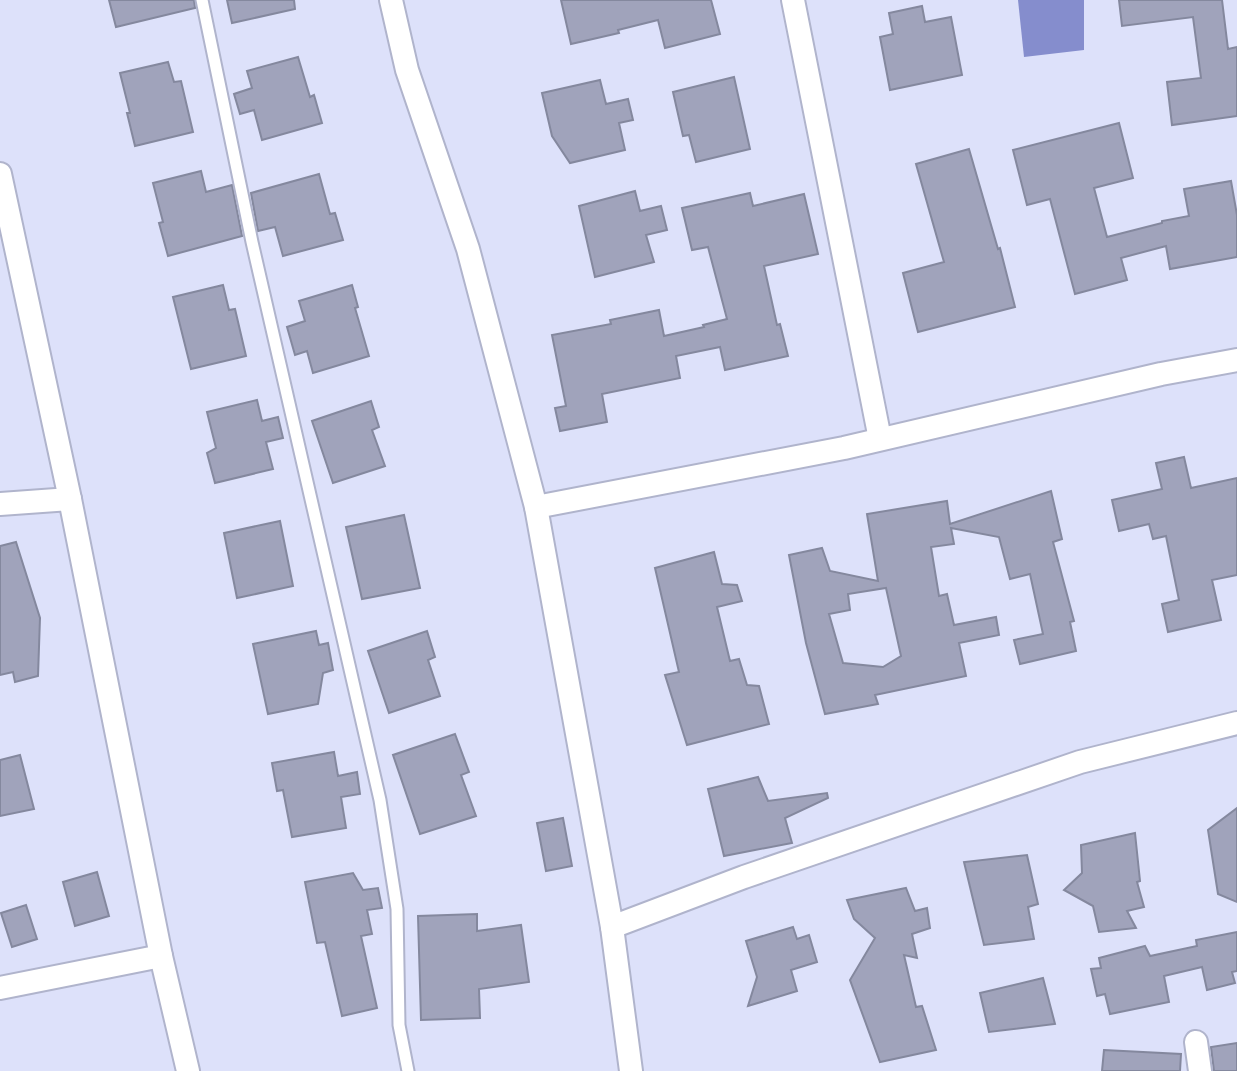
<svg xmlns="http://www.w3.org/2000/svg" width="1237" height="1071" viewBox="0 0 1237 1071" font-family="Roboto,sans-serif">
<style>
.water{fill:#858dcd}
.building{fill:#a0a3bb;stroke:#84889e;stroke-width:2;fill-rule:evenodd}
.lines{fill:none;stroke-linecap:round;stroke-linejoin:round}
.lane-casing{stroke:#b0b4cc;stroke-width:15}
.street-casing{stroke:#b0b4cc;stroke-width:26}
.lane{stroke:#fff;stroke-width:11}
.street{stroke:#fff;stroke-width:22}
</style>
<rect width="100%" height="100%" fill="#dde1fa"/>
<!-- water -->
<path class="water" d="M1018,0H1084V50L1024,57Z"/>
<!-- building -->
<g class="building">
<path d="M109,0H194L195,8L116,27Z"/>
<path d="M227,0H294L295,9L232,23Z"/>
<path d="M561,0H711L720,34L665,48L658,20L618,30L619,33L571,44Z"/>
<path d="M1119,0H1222L1228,49L1237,47V116L1172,125L1167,82L1201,78L1193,17L1122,26Z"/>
<path d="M922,6L925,22L951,17L962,75L890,90L880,37L893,34L889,13Z"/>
<path d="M298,57L310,97L314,95L322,123L262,140L254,110L240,114L234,94L252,88L247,71Z"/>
<path d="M168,62L174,82L181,81L193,132L135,146L127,113H130L120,73Z"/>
<path d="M734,77L750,149L696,162L689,135L683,136L673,92Z"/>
<path d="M600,80L606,104L628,99L633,120L619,123L625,150L570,163L552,136L542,93Z"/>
<path d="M1119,123L1133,178L1094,188L1107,237L1162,223V221L1189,216L1184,189L1231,181L1237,215V257L1170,269L1166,246L1121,258L1127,280L1075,294L1050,199L1027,205L1013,150Z"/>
<path d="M969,149L998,249L1000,248L1015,307L918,332L903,273L944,262L916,164Z"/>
<path d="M201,171L206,192L232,185L242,236L168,256L159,223L163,222L153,183Z"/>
<path d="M319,174L330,214L335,213L343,240L283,256L275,227L258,231L251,193Z"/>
<path d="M635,191L640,211L661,206L667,230L646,235L654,262L595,277L579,206Z"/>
<path d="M750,193L753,206L804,194L818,254L764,266L777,325L780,324L788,356L725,370L720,347L676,356L680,378L602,394L607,422L560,431L555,408L566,406L552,335L611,324L610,320L659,310L664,336L704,327L703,325L727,319L708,247L692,250L682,208Z"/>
<path d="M223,285L229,310L235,309L246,356L191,369L173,297Z"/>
<path d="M352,285L358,307L355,308L369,356L313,373L307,351L295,355L287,327L305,321L299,301Z"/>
<path d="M257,400L262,421L278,417L283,438L266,442L273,469L215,483L207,453L216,448L207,412Z"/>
<path d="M371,401L379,427L372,430L385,466L333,483L312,421Z"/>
<path d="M1184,457L1191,488L1237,478V575L1212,580L1221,620L1168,632L1162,604L1179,600L1166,536L1153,539L1149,524L1119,531L1112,500L1162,489L1156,463Z"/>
<path d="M1051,491L1062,539L1053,542L1074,621L1070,622L1076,651L1020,664L1014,640L1043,634L1030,574L1010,579L999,537L951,528L954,544L931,547L939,596L947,594L954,625L996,617L999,635L959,643L966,676L875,695L878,704L825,714L806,643L789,555L822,548L830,571L878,581L867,514L947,501L950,524ZM886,588L901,656L883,667L843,663L829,614L850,610L848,594Z"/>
<path d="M404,515L420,588L362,599L346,527Z"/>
<path d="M280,521L293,586L237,598L224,533Z"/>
<path d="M16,542L40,618L38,676L15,682L13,672L0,675V546Z"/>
<path d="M714,552L722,584L737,585L742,601L717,607L730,661L739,659L747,685L759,686L769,724L687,745L665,675L679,672L655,568Z"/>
<path d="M316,631L319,645L328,643L333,670L323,673L318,704L268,714L253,644Z"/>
<path d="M427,631L435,657L428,660L440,696L389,713L368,651Z"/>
<path d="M455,734L469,772L461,775L476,816L420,834L393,755Z"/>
<path d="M334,752L338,776L357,772L360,794L341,797L346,828L292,837L283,790L277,791L272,763Z"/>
<path d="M20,755L34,809L0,816V760Z"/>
<path d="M758,777L768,801L827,793L828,798L785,818L792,843L724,856L708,789Z"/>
<path d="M1237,808V902L1218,894L1208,830Z"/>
<path d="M563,818L572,866L546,871L537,823Z"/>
<path d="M1135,833L1140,881L1137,882L1144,907L1127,911L1136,928L1099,932L1093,906L1064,890L1082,873L1081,845Z"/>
<path d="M1027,855L1038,904L1028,907L1034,939L984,945L964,862Z"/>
<path d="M97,872L109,916L75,926L63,882Z"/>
<path d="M353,873L363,890L378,888L382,908L367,910L372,934L361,936L377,1008L342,1016L325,942L317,943L305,882Z"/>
<path d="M906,888L915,911L927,908L930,928L912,934L917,958L904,955L916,1007L922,1006L936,1050L880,1062L850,980L875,938L854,919L847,900Z"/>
<path d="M26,905L37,939L12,947L1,913Z"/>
<path d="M477,914V931L521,925L529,982L479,989L480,1018L421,1020L418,916Z"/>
<path d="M793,927L797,939L809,935L817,962L791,970L797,991L748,1006L757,977L746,941Z"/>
<path d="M1237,932V971L1232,972L1235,983L1207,990L1202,967L1164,976L1169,1002L1110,1014L1105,994L1097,996L1091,969L1101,968L1099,958L1145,946L1150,956L1197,946L1196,940Z"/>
<path d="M1043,978L1055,1024L989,1032L980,993Z"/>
<path d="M1237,1043V1071H1214L1211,1047Z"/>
<path d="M1104,1050L1181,1054L1180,1071H1102Z"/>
</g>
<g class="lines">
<defs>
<path id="lane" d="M202,0L252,242L380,800L397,909L399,1025L408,1071"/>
<g id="street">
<path d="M391,0L407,70L468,249L536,507L612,927L631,1071"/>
<path d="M793,0L880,439"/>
<path d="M0,174L70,499L161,956L188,1071"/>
<path d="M0,504L70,499"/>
<path d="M536,507L844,448L1161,374L1237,360"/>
<path d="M612,927L744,877L1080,762L1237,723"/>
<path d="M0,988L161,956"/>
<path d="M1196,1042L1200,1071"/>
</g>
</defs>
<!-- lane casing -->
<use href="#lane" class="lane-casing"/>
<!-- street casing -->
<use href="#street" class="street-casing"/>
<!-- lane -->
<use href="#lane" class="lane"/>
<!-- street -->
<use href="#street" class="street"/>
</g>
</svg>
